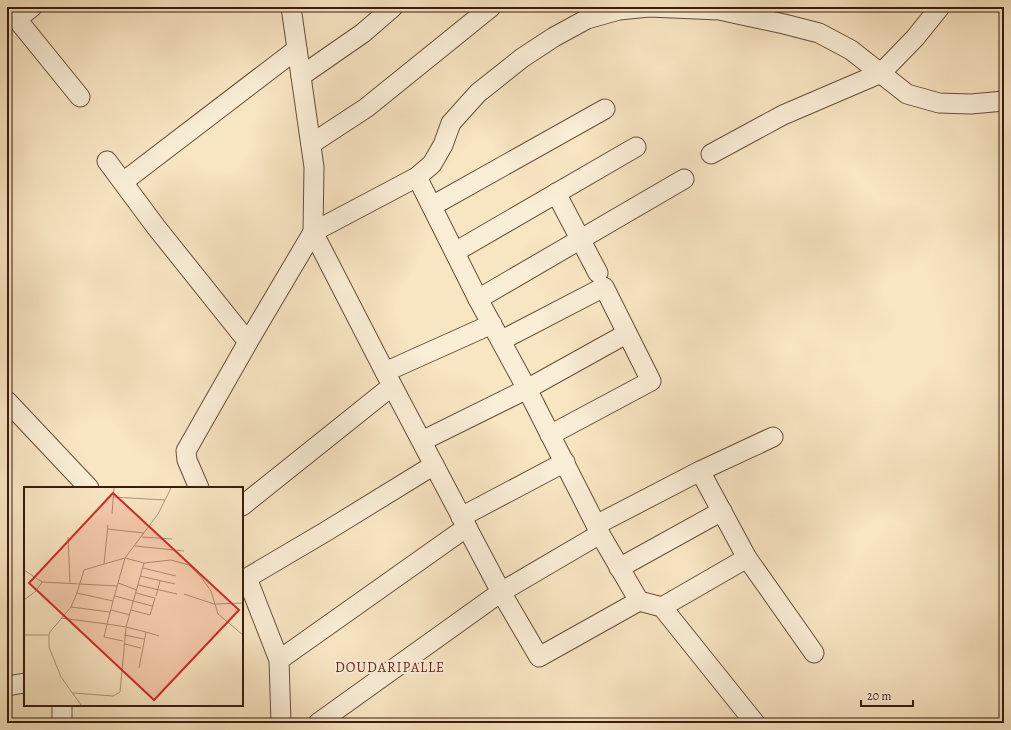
<svg xmlns="http://www.w3.org/2000/svg" width="1011" height="730" viewBox="0 0 1011 730" font-family="Alegreya,serif">
<style>
.lines{fill:none;stroke-linecap:round;stroke-linejoin:round}
.street-casing{stroke:#684e3b;stroke-width:21}
.street{stroke:#faeed7;stroke-width:19}
.labels{text-anchor:middle;stroke-width:4;stroke-linejoin:round;paint-order:stroke}
.quarter-label{font-size:14px;letter-spacing:1px;fill:#7a1f14;stroke:#faeed7}
.inset-road{fill:none;stroke:#ab957a;stroke-width:1}
.view{fill:#d62828;fill-opacity:0.15;stroke:#d62828;stroke-width:2}
.inset-edge{fill:none;stroke:#381c0e;stroke-width:2}
</style>
<rect width="100%" height="100%" fill="#f8e5c2"/>
<filter id="stains"><feTurbulence type="fractalNoise" baseFrequency=".005" numOctaves="4"/><feColorMatrix values="0 0 0 0 .2 0 0 0 0 .09 0 0 0 0 .02 0 0 0 .5 -.17"/></filter>
<radialGradient id="worn" r=".72"><stop offset=".6" stop-color="#630" stop-opacity="0"/><stop offset="1" stop-color="#630" stop-opacity=".3"/></radialGradient>
<g class="lines">
<defs>
<g id="street">
<path d="M7,7L80,97"/>
<path d="M291,7L314,167L313,232L417,177L432,164L443,145L451,123L478,93L522,58L554,37L587,19L619,10L649,7L719,10L784,24L819,33L851,50L907,94L939,103L971,104L1004,101"/>
<path d="M17,19L32,7"/>
<path d="M301,76L363,33L393,7"/>
<path d="M311,144L366,108L491,7"/>
<path d="M711,154L783,115L881,73L915,38L940,7"/>
<path d="M107,161L156,227L248,342L313,232"/>
<path d="M417,177L478,299L527,389L596,525L700,471"/>
<path d="M123,182L297,49"/>
<path d="M556,193L598,273"/>
<path d="M432,206L605,109"/>
<path d="M455,252L636,147"/>
<path d="M478,299L684,179"/>
<path d="M502,340L604,287L651,381L550,435"/>
<path d="M385,372L492,324"/>
<path d="M7,401L89,488"/>
<path d="M773,437L700,471L747,558L814,653"/>
<path d="M422,441L527,389L626,334"/>
<path d="M434,465L501,592L600,534L596,525"/>
<path d="M199,488L187,460L186,451L248,342"/>
<path d="M242,506L392,386"/>
<path d="M461,517L565,462"/>
<path d="M600,534L639,601"/>
<path d="M619,568L722,511"/>
<path d="M662,607L747,558"/>
<path d="M279,660L467,527"/>
<path d="M7,686L25,683"/>
<path d="M62,705V723"/>
<path d="M281,723L279,660L247,578L325,532L434,465L385,372L313,232"/>
<path d="M318,723L501,592L539,657L639,601L662,607L755,723"/>
</g>
</defs>
<!-- street casing -->
<use href="#street" class="street-casing"/>
<!-- street -->
<use href="#street" class="street"/>
</g>
<g class="labels">
<!-- quarter labels -->
<g class="quarter-label">
<text x="390" y="672">DOUDARIPALLE</text>
</g>
</g>
<!-- overview -->
<g transform="translate(24 487)">
<rect width="219" height="219" fill="#f8e5c2"/>
<path class="inset-road" d="M147,1L134,27L101,71L120,76L147,73L165,78L177,90L187,104L194,127L219,148M89,10L141,13M88,27L90,1M84,38L80,77L101,71M83,42L120,46M44,50L46,97M118,50L148,52M111,59L160,64M120,76L102,140L122,145M119,81L152,89M0,83L18,95M116,89L151,97M94,96L113,103M114,98L153,107M53,106L60,83L80,77M160,107L190,117L219,116M91,109L128,119M132,109L136,94M0,113L12,104L18,95L93,99M89,114L83,137L102,140M47,120L86,125M87,123L106,128M107,123L126,128L131,111L112,106M37,131L83,137L80,150L99,154M0,148H24M100,148L120,152M101,157L117,161M115,181L122,145L135,149M49,206L89,209L96,205L102,141M57,218L37,190L25,160V146L47,120L53,106L89,114L101,71"/>
<path class="view" d="M89,6L215,123L130,213L5,96Z"/>
<rect width="219" height="219" class="inset-edge"/>
</g>
<!-- margin -->
<rect width="1011" height="730" fill="none" stroke="#f8e5c2" stroke-width="24"/>
<rect x="8" y="8" width="995" height="714" fill="none" stroke="#381c0e" stroke-width="2"/>
<rect x="12" y="12" width="987" height="706" fill="none" stroke="#381c0e"/>
<!-- scale -->
<path d="M861 700v6h52v-6" fill="none" stroke="#381c0e" stroke-width="2"/>
<text x="867" y="700" font-size="12" fill="#381c0e" stroke="#faeed7" stroke-width="3" paint-order="stroke">20 m</text>
<rect width="100%" height="100%" filter="url(#stains)"/>
<rect width="100%" height="100%" fill="url(#worn)"/>
</svg>
